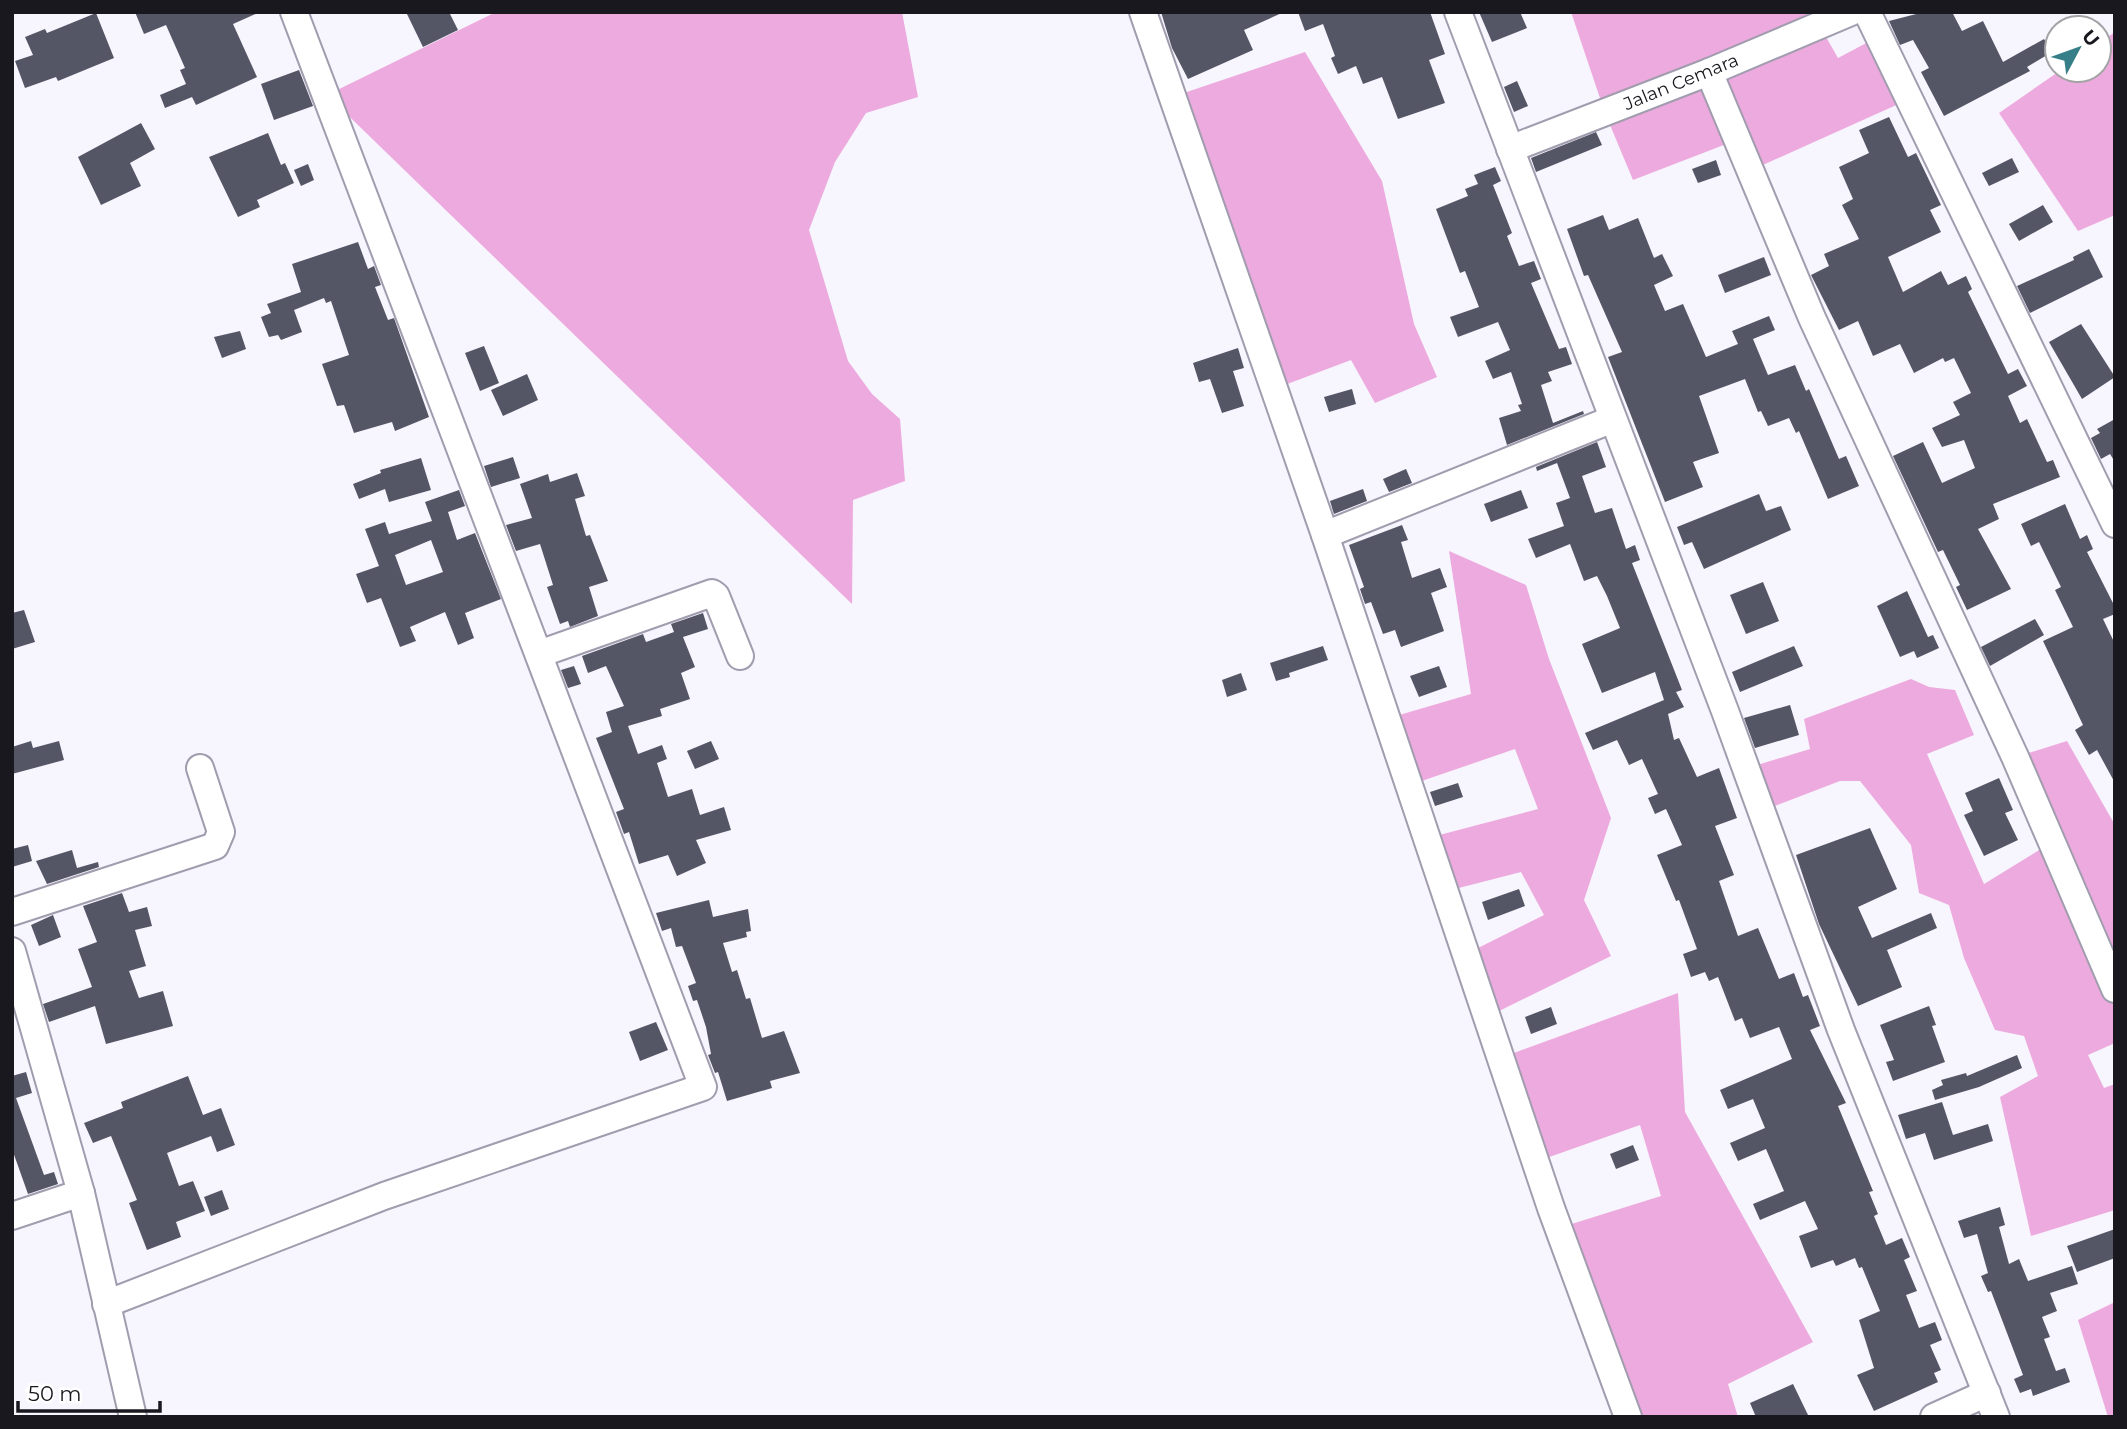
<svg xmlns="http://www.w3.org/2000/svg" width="2127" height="1429" viewBox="0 0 2127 1429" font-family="Montserrat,sans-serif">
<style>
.green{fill:#edaadf}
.building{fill:#545666;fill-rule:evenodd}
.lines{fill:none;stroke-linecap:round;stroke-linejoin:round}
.minor-casing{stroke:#a19cae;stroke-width:30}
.minor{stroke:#fff;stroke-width:26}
.labels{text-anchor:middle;stroke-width:7;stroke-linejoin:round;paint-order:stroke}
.street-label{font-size:18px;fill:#1a181f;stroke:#fff}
</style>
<rect width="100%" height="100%" fill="#f7f5fd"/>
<!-- green -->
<g class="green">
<path d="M496,12H902L918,97L866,113L835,162L809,230L848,361L872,394L900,419L905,481L853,500L852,604L327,95Z"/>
<path d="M1571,12H1829L1699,67L1729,143L1633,180L1605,113Z"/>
<path d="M1818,23L1838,58L1872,40L1903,102L1745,173L1704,72Z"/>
<path d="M2115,32V215L2078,231L1999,113L2061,70H2099V43Z"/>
<path d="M1305,52L1382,181L1414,324L1437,377L1375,403L1351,360L1274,389L1172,97Z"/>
<path d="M1449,551L1526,585L1549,659L1611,818L1584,900L1611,956L1489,1016L1466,954L1544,915L1521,872L1447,891L1428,838L1538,809L1515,749L1410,785L1389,718L1471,694Z"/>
<path d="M1911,679L1929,687L1955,690L1974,735L1927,754L1984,884L2057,839L2022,755L2067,741L2115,825V1043L2088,1055L2104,1088L2115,1084V1210L2031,1236L2000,1097L2038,1076L2024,1036L1995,1030L1964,958L1949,905L1919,893L1911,845L1860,781H1840L1762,811L1744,769L1810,749L1804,719Z"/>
<path d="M1678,993L1685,1112L1813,1342L1728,1384L1738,1417H1627L1562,1227L1661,1196L1640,1125L1538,1161L1503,1057Z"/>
<path d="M2115,1302V1417H2108L2078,1320Z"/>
</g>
<!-- building -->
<g class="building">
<path d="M135,12H260L233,24L257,77L196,105L192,97L165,108L160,95L186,84L180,70L185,68L166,25L144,34Z"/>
<path d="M406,12H449L458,30L423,47Z"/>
<path d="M1161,12H1284L1244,30L1253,50L1188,79L1172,48Z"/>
<path d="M1298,12H1430L1445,54L1429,60L1445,103L1398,119L1382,77L1363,84L1356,66L1338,74L1331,58L1335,56L1323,24L1305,31Z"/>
<path d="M1479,12H1520L1527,28L1492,42Z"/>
<path d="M1924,12H1952L1962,31L1983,21L2003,62L2044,39L2052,52L2027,67L2030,71L1944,116L1921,72L1929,68L1913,40L1900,45L1889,21Z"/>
<path d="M96,13L114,58L58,81L56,77L25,88L15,61L33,55L25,37L45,29L47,33Z"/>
<path d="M299,70L313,106L274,120L261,84Z"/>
<path d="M1517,81L1528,106L1514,112L1504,87Z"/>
<path d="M1889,117L1908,157L1916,153L1941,205L1930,210L1941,232L1888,257L1903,292L1941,271L1948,285L1966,276L1972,289L1968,292L2008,374L2018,369L2027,386L2008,396L2020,423L2027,419L2047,462L2053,460L2060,477L1993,504L1999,519L1978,529L2011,589L1967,610L1956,587L1960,585L1943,550L1938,552L1893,456L1923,442L1942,483L1975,468L1964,440L1942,447L1932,428L1960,415L1953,402L1971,393L1954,358L1945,362L1943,358L1914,373L1900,344L1873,356L1858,321L1839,330L1811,275L1829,266L1824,254L1859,239L1842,205L1853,199L1839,167L1869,153L1859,130Z"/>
<path d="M141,123L155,149L130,163L141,186L101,205L78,157Z"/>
<path d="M1596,132L1602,145L1536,172L1531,158Z"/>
<path d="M268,133L281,165L285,163L294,183L257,200L260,207L238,217L209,157Z"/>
<path d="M2012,158L2019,172L1989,186L1982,173Z"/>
<path d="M1716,160L1721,175L1698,183L1692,169Z"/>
<path d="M308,164L314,180L301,186L294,170Z"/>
<path d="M1495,167L1501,181L1493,185L1512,233L1507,236L1519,266L1534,261L1541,279L1531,283L1559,349L1566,347L1572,364L1548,372L1552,381L1541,385L1553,423L1583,411L1584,414L1507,445L1499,418L1521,411L1518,405L1522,404L1511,372L1493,379L1485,361L1510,350L1498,322L1458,337L1450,317L1479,307L1465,271L1460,273L1436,209L1468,196L1465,189L1478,184L1474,175Z"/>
<path d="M2043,205L2053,222L2019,241L2009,224Z"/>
<path d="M1603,215L1609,230L1638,218L1654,258L1662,254L1673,276L1654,285L1665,311L1683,304L1706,357L1738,344L1732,331L1769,316L1775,330L1753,339L1768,375L1795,365L1806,391L1809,389L1839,459L1846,456L1859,486L1828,499L1799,431L1796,433L1789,418L1768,426L1761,411L1758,412L1745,379L1699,396L1719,453L1693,462L1703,487L1665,502L1608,357L1622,352L1588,275L1584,276L1567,229Z"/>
<path d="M358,242L368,269L374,266L381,285L375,287L388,320L394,318L429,417L395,431L392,422L354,433L344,405L337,406L322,364L349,355L331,301L326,303L324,298L294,310L302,332L281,340L278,335L269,337L261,317L271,313L267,304L301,292L292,264Z"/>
<path d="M2089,249L2103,277L2030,313L2017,286L2074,260L2073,257Z"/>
<path d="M1764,257L1771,275L1725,293L1718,275Z"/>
<path d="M2081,324L2115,377L2082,399L2049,342Z"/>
<path d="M240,331L246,349L222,358L214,337Z"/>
<path d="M484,346L499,383L480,391L465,353Z"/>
<path d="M1238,348L1244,368L1233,371L1244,406L1222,413L1210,379L1199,382L1193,363Z"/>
<path d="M527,374L538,400L503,416L491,390Z"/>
<path d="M1352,389L1356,404L1329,412L1324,397Z"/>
<path d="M2115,419V462L2110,454L2101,459L2091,438L2100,433L2097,429Z"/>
<path d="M1597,442L1606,467L1582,476L1595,513L1612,508L1626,549L1635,545L1640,560L1632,563L1682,690L1676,692L1684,707L1668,714L1674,740L1679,738L1697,777L1719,768L1737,818L1715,826L1734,875L1719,881L1738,936L1758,928L1779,979L1794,973L1803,997L1808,995L1820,1026L1810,1030L1846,1103L1838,1106L1873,1191L1869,1192L1878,1214L1874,1216L1886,1245L1902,1238L1910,1257L1904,1260L1917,1291L1906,1295L1919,1328L1935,1322L1942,1340L1930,1345L1941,1370L1934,1373L1938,1382L1874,1411L1857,1375L1874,1368L1859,1320L1880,1311L1862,1267L1859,1268L1855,1258L1836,1266L1833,1260L1811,1268L1799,1236L1818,1229L1805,1201L1760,1220L1753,1204L1784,1191L1766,1149L1738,1161L1730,1143L1765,1128L1753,1099L1728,1109L1720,1090L1792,1059L1779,1027L1750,1038L1742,1018L1735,1021L1718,977L1709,981L1705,972L1691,977L1683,954L1697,949L1679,900L1676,901L1657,855L1682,845L1666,809L1655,814L1648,798L1658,794L1642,759L1629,765L1617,740L1593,750L1585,733L1664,700L1655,672L1602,693L1582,644L1620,628L1607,596L1597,576L1584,581L1570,544L1536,558L1528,539L1564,526L1556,503L1570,498L1557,463L1537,471L1536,467Z"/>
<path d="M513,457L520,478L491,487L484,466Z"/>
<path d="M421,458L431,490L389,502L385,489L359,499L353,484L381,473L380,470Z"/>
<path d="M1406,469L1412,483L1389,492L1383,479Z"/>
<path d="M577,473L585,496L575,499L586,536L590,535L608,581L589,587L598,616L570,627L568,621L560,624L547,587L553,585L540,544L516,551L506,525L532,518L520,484L548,474L550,482Z"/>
<path d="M1363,489L1367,501L1334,514L1330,501Z"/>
<path d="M459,490L465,506L448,512L457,540L475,533L501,599L465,613L474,638L458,645L445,612L410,627L416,641L400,647L381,598L367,603L356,574L379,566L365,529L385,522L389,534L432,521L425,502ZM431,540L443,572L406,585L395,555Z"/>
<path d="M1521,490L1528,508L1491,522L1484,504Z"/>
<path d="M1759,494L1766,511L1781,506L1791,530L1704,569L1692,542L1684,545L1677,527Z"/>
<path d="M2065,504L2080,539L2087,535L2093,549L2087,552L2115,607V614L2103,619L2115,644V783L2097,750L2089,755L2075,730L2083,725L2043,641L2073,627L2055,590L2061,587L2039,542L2031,546L2021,524Z"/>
<path d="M1402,525L1408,540L1401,542L1412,578L1440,568L1447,587L1431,593L1444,631L1401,647L1395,630L1383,634L1371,602L1365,604L1360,589L1364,587L1349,545Z"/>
<path d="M1763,582L1779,621L1746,634L1730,595Z"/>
<path d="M1907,591L1928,637L1933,635L1939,648L1917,658L1914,651L1900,657L1877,606Z"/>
<path d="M24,610L35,642L12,649V613Z"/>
<path d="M703,613L708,629L683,637L695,667L681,673L690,699L660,709L662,716L628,726L638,754L662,745L667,759L657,763L668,797L692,789L700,815L724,807L731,830L696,840L706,863L677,876L668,855L639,864L629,832L624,834L616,812L624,809L596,738L612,732L606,712L624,706L606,666L588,673L582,656L643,634L646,642L674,632L671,624Z"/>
<path d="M2035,619L2044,635L1990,666L1981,647Z"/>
<path d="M1323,646L1328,660L1289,673L1290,677L1276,681L1270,663Z"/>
<path d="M1794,646L1803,666L1740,692L1732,672Z"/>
<path d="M574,666L581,684L568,688L561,670Z"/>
<path d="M1439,666L1447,687L1419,697L1410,676Z"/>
<path d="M1241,673L1247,690L1227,697L1222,680Z"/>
<path d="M1790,705L1799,735L1755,748L1744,718Z"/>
<path d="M31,741L33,748L59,741L64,760L12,774V747Z"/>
<path d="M711,741L719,759L695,769L687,751Z"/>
<path d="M1999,778L2013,810L2005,813L2018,840L1984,856L1964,815L1973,811L1965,793Z"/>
<path d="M1458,783L1463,797L1435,806L1430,792Z"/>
<path d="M1870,828L1897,889L1858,907L1872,938L1931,913L1937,928L1887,950L1902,987L1858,1006L1819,924L1796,855Z"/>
<path d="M28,845L32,861L12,867V849Z"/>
<path d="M72,850L77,868L98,862L99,867L47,884L36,861Z"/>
<path d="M1519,889L1525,906L1488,920L1482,902Z"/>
<path d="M122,893L129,912L147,907L152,926L135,930L146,966L129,971L139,998L163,991L173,1026L106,1044L95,1006L49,1022L43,1004L92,987L78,949L97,942L83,906Z"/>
<path d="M709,900L713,917L748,909L751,931L746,932L747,937L723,943L732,972L737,970L746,999L750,998L762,1038L784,1031L800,1073L770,1081L772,1088L727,1101L718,1072L715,1073L708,1055L711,1054L706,1027L697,1000L693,1001L688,986L696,983L682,946L676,947L671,928L662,931L656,913Z"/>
<path d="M53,915L61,937L39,946L31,925Z"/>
<path d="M1929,1006L1936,1025L1932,1026L1945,1062L1893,1081L1886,1062L1894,1060L1880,1025Z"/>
<path d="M1551,1007L1557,1024L1531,1034L1525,1017Z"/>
<path d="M656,1022L668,1050L640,1061L629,1032Z"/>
<path d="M2017,1055L2022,1068L1979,1087L1935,1100L1932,1090L1943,1085L1941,1080L1966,1073L1967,1076Z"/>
<path d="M26,1072L32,1093L16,1098L44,1175L54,1172L58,1184L28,1194L12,1149V1076Z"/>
<path d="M188,1076L203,1115L221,1108L235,1145L217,1152L211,1136L167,1153L179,1186L193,1181L205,1211L176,1222L181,1237L147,1250L129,1203L137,1200L111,1136L93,1143L84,1123L123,1108L121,1102Z"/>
<path d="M1942,1102L1953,1135L1988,1124L1993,1141L1934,1160L1925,1133L1906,1139L1898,1115Z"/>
<path d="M1633,1145L1639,1160L1616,1169L1610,1154Z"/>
<path d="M222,1190L229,1209L211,1216L204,1197Z"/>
<path d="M2000,1207L2005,1225L1999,1227L2009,1264L2019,1259L2028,1281L2072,1266L2078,1284L2050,1293L2057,1311L2042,1317L2050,1337L2044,1339L2056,1371L2065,1368L2070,1382L2033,1396L2031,1389L2020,1393L2014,1379L2023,1375L1991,1291L1988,1292L1981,1276L1988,1273L1977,1234L1964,1238L1958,1221Z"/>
<path d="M2115,1229V1258L2077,1272L2067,1246Z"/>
<path d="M1793,1384L1809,1417H1756L1750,1403Z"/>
</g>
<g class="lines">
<defs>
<g id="minor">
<path d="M1143,12L1325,535L1551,1208L1628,1417"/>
<path d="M1458,12L1725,711L1841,1030L1996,1417"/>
<path d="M1867,12L2115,524"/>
<path d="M1709,72L1812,318L2016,759L2115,989"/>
<path d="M1510,149L1709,72L1851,12"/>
<path d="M1325,535L1613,419"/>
<path d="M539,654L712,593L716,596L740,656"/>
<path d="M12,912L215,846L221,832L200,768"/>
<path d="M12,951L81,1193L133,1417"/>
<path d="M12,1216L81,1193"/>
<path d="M106,1304L384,1196L703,1087L294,12"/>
<path d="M1934,1417L1987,1393"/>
</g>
</defs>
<!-- minor casing -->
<use href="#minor" class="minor-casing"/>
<!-- minor -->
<use href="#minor" class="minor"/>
</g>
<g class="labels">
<!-- street labels -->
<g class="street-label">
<text transform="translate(1681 82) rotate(-22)" y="6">Jalan Cemara</text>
</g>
</g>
<!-- border -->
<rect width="2127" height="1429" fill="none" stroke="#1a181f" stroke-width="28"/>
<!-- north arrow -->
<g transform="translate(2078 49) rotate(49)"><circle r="33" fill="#ffffff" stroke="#a3a3a5" stroke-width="2"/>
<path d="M0-5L12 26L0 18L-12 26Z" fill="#377f88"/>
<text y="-10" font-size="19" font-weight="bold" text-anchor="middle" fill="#1a181f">U</text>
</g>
<!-- scale -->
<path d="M18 1401v10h142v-10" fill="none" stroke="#1a181f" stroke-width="3.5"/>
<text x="28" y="1401" font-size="21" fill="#1a181f" stroke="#ffffff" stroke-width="5" paint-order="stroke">50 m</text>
</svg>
